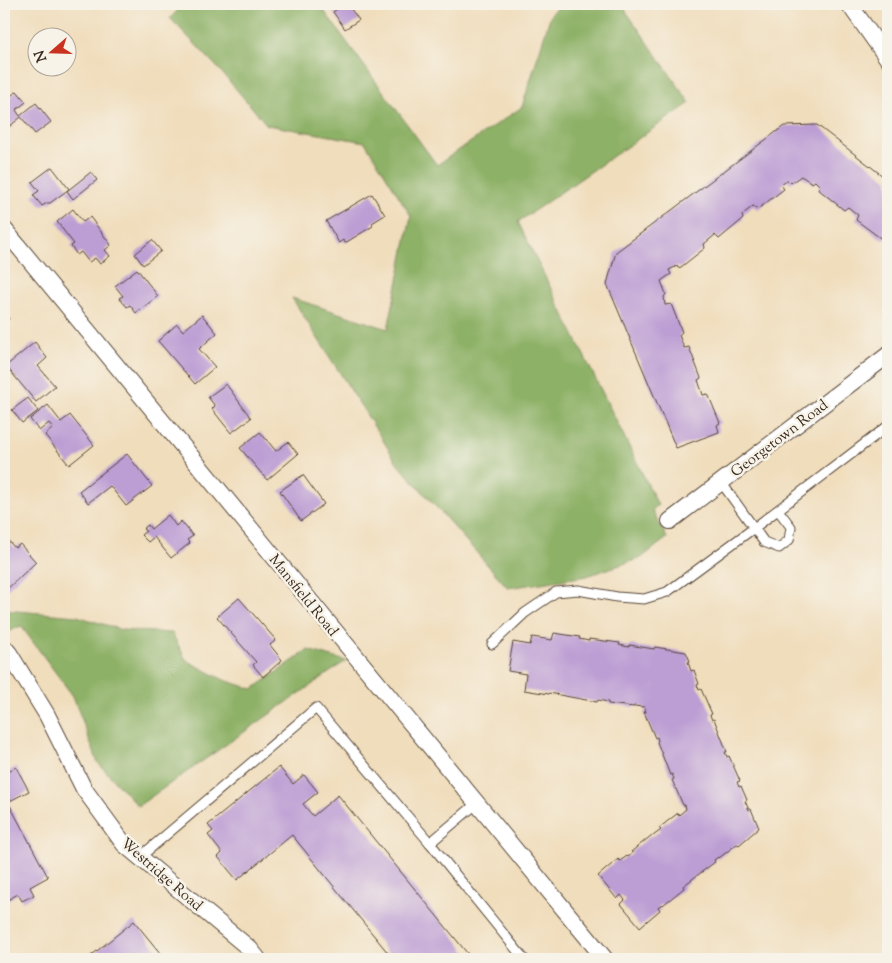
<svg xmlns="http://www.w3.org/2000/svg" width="892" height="963" viewBox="0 0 892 963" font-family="'Sorts Mill Goudy',serif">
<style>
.forest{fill:#8db166;stroke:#646e42}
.building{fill:#bc9dd4}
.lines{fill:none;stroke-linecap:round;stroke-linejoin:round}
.service-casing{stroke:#564536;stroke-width:11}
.minor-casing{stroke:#564536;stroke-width:18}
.service{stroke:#fff;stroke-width:9}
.minor{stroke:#fff;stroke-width:16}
.labels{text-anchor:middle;stroke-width:5;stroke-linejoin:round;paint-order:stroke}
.street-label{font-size:15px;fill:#3b2a1e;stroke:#f7f3e8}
</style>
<rect width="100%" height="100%" fill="#f7f3e8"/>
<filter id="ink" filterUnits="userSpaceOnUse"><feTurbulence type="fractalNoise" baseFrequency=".02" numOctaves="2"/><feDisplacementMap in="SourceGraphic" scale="10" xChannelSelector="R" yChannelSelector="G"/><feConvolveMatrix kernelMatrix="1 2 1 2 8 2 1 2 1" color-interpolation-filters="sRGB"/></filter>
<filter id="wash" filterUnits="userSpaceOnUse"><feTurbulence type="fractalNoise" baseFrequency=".0096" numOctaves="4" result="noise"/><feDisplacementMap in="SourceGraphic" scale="20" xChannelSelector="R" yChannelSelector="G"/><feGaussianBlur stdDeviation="1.12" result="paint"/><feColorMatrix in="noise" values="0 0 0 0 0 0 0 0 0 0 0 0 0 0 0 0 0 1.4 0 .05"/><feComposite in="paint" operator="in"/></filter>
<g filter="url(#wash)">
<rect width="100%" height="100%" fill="#f0ddbc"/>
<!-- forest -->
<g class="forest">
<path d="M184,4H319L437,165L522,107L551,14L562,4H621L690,103L518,222L658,505L652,510L667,538L641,558L587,576L508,588L398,464L292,298L388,329L411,216L365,142L267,125L217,67L170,18Z"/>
<path d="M4,610L77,616L122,630L172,633L186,660L224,680L253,689L308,650L346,661L138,806L98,763L73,696L21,626L4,634Z"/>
</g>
<g id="blocks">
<!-- building -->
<g class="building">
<path d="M344,4H347L359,20L345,29L333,12Z"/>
<path d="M17,91L26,102L16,110L20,116L36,103L51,122L35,134L21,117L4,131V96L7,99Z"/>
<path d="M817,125L888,180V239L886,237L883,240L856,220L858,215L848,207L844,210L818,189L820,186L815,181L812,183L801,176L791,183L788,180L781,185L784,189L758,209L753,206L742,215L743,219L719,239L715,235L704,244L705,248L681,267L678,268L677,266L669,270L671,274L661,281L666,294L664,297L665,305L671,304L682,332L679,335L684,348L689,347L701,378L698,380L703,395L708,394L720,423L717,425L719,432L676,448L607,284L616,252L784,126Z"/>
<path d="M52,167L69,189L50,203H47L42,206L33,195L39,191L32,182Z"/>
<path d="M91,172L97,180L73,199L67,191Z"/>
<path d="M372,194L385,215L372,223L373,226L345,243L343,240L339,243L326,221Z"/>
<path d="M73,209L83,222L90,217L111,245L105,250L110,256L100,264L95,258L89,262L81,252L77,255L71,246L74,244L57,222Z"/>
<path d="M152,240L161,251L143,265L135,254Z"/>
<path d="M137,269L158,296L136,313L130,305L127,307L119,298L123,296L115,286Z"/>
<path d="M4,312L9,319L4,323Z"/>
<path d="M202,315L217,333L199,349L215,367L195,384L158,341L177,324L183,331Z"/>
<path d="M35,342L47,358L38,366L55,386L36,402L6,366Z"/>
<path d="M226,384L251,418L231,433L212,409L215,406L208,397Z"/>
<path d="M28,398L38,411L22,423L12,410Z"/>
<path d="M48,405L61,422L70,415L94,445L69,465L45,435L53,428L49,423L39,431L30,419Z"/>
<path d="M260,432L276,451L288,442L298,454L267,480L240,448Z"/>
<path d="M127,454L152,486L126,506L110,486L88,503L79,491Z"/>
<path d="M303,475L324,504L301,521L280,491Z"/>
<path d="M168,515L176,526L181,521L193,536L187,540L190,543L171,558L154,537L148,542L141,535L146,531L143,529L148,525L151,529Z"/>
<path d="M4,536L15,548L20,544L36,562L6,590L4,587Z"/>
<path d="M239,598L276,640L270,645L282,660L263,677L253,665L256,662L217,617Z"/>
<path d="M554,633L580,637L579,639L589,641V639L620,643L619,645L629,647V645L654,649L655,647L686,652L690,661L688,662L691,671L694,670L699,684L697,685L699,690L701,689L712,714L710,715L712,720L714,719L727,752H725L727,757L729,756L740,781L737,782L739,787L741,786L747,800L745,801L749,810L751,809L759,828L739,845L737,844L719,858L718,857L714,860L715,862L683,886L684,888L663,905L662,904L658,907L660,910L640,927L621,904L625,900L621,895L617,899L598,876L618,859L620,861L627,856L628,857L633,853L631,852L652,835L653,836L661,830L659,828L678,813L679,815L686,809L685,805H683L672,780L674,779L672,774L670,775L657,742L658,741L657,737L655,738L644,712H646L644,707L634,706V707L608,704V702L598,700L597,702L549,693V694L524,690L526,674L508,671L513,642L530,645L532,637L552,640Z"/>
<path d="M16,767L29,791L8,802L48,877L30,887L34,895L22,901L18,894L4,902V774Z"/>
<path d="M279,767L293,784L304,775L318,792L303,804L313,816L338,795L472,959H393L292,835L237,880L218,857L222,853L208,835L213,831L208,825Z"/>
<path d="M134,921L165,959H87Z"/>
</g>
</g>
</g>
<g filter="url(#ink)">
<use href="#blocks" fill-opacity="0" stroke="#564536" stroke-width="1"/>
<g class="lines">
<defs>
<g id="service">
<path d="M721,482L754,528L888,426"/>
<path d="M492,644L525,613L556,592L578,590L617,597L644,599L667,592L754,528L764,542L779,548L789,540L791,527L778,510"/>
<path d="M430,843L524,959"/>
<path d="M140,857L316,708L430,843L476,804"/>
</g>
<g id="minor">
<path d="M849,4L888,59"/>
<path d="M4,229L605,959"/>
<path d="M670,521L888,355"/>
<path d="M4,647L9,653L47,715L84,789L124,844L250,949L258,959"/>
</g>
</defs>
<!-- service casing -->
<use href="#service" class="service-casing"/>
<!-- minor casing -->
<use href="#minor" class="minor-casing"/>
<!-- service -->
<use href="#service" class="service"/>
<!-- minor -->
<use href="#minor" class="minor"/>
</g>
</g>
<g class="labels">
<!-- street labels -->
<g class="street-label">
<text transform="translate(779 438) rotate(-37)" y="5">Georgetown Road</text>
<text transform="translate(304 595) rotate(51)" y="5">Mansfield Road</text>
<text transform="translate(162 874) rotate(41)" y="5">Westridge Road</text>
</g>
</g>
<!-- margin -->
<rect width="892" height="963" fill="none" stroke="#f7f3e8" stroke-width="20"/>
<!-- north arrow -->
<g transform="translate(52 52) rotate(250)"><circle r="24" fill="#f7f3e8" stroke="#aca397"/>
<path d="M0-4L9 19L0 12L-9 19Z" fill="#c8321e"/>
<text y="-8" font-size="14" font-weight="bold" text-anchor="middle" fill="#3b2a1e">N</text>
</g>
</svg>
